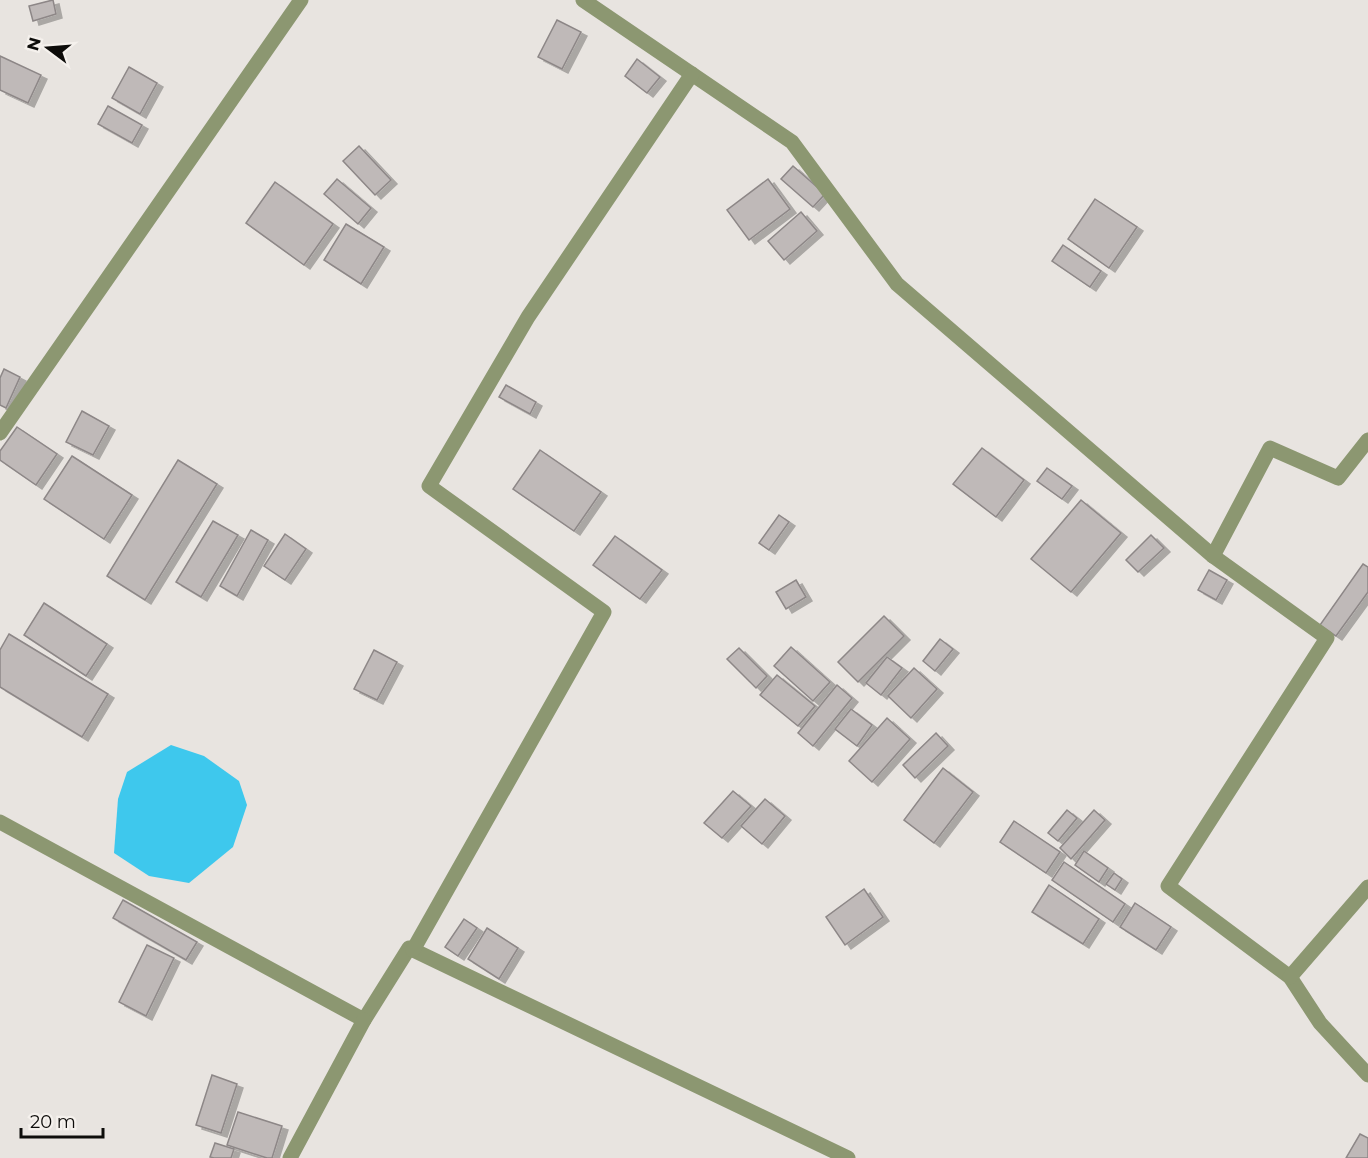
<svg xmlns="http://www.w3.org/2000/svg" width="1368" height="1158" viewBox="0 0 1368 1158" font-family="Montserrat,sans-serif">
<style>
.water{fill:#3ec8ed}
.building{fill:#bfb9b8;stroke:#8d8787;stroke-width:1.5;filter:url(#shadow)}
.lines{fill:none;stroke-linecap:round;stroke-linejoin:round}
.street{stroke:#8c9771;stroke-width:15}
</style>
<defs>
<filter id="shadow"><feDropShadow dx="6" dy="4" stdDeviation="0" flood-color="#0004"/></filter>
</defs>
<rect width="100%" height="100%" fill="#e8e4e0"/>
<!-- water -->
<path class="water" d="M171,745L204,756L239,781L247,805L233,847L189,883L149,876L114,853L118,799L127,772Z"/>
<!-- building -->
<g class="building">
<path d="M53,0L56,14L33,21L29,6Z"/>
<path d="M557,20L581,32L562,69L538,57Z"/>
<path d="M0,56L41,75L28,103L0,90Z"/>
<path d="M637,59L660,77L647,93L625,76Z"/>
<path d="M129,67L157,83L140,114L112,98Z"/>
<path d="M108,106L142,125L132,143L98,124Z"/>
<path d="M359,146L391,180L375,195L343,161Z"/>
<path d="M793,166L825,194L813,207L781,179Z"/>
<path d="M337,179L371,208L358,224L324,194Z"/>
<path d="M768,179L790,209L749,240L727,210Z"/>
<path d="M275,182L333,224L304,265L246,223Z"/>
<path d="M1095,199L1137,227L1109,268L1068,239Z"/>
<path d="M801,212L817,231L784,260L768,241Z"/>
<path d="M346,224L384,247L361,284L324,260Z"/>
<path d="M1063,245L1101,271L1090,287L1052,261Z"/>
<path d="M4,369L20,377L6,408L0,405V378Z"/>
<path d="M506,385L536,402L530,414L499,397Z"/>
<path d="M82,411L109,426L93,455L66,442Z"/>
<path d="M17,427L57,454L36,485L0,460V451Z"/>
<path d="M982,448L1024,480L996,517L953,484Z"/>
<path d="M540,450L601,492L574,531L513,489Z"/>
<path d="M72,456L132,495L104,539L44,499Z"/>
<path d="M178,460L217,484L145,600L107,576Z"/>
<path d="M1047,468L1072,486L1062,499L1037,481Z"/>
<path d="M1081,500L1121,533L1071,592L1031,559Z"/>
<path d="M779,515L789,522L769,550L759,543Z"/>
<path d="M213,521L238,535L201,597L176,582Z"/>
<path d="M251,530L268,540L237,596L220,586Z"/>
<path d="M285,534L306,549L285,580L264,566Z"/>
<path d="M1151,535L1164,548L1138,572L1126,560Z"/>
<path d="M615,536L662,570L640,599L593,565Z"/>
<path d="M1363,564L1368,567V592L1336,636L1320,625Z"/>
<path d="M1209,570L1227,580L1216,600L1198,590Z"/>
<path d="M796,580L806,597L786,609L776,592Z"/>
<path d="M44,603L107,644L86,676L24,635Z"/>
<path d="M884,616L904,636L858,682L838,662Z"/>
<path d="M9,634L108,694L82,737L0,687V650Z"/>
<path d="M940,639L953,649L935,671L923,661Z"/>
<path d="M791,647L830,682L813,701L774,666Z"/>
<path d="M739,648L767,676L756,688L727,659Z"/>
<path d="M374,650L397,662L377,700L354,689Z"/>
<path d="M887,657L902,668L881,695L866,683Z"/>
<path d="M914,668L937,689L911,718L888,696Z"/>
<path d="M777,675L815,706L798,726L760,695Z"/>
<path d="M837,685L852,698L813,746L798,733Z"/>
<path d="M851,709L872,725L857,746L835,729Z"/>
<path d="M887,718L910,739L872,782L849,761Z"/>
<path d="M936,733L948,746L915,778L903,765Z"/>
<path d="M943,768L973,792L934,843L904,820Z"/>
<path d="M733,791L751,806L722,838L704,823Z"/>
<path d="M765,799L785,816L762,844L741,826Z"/>
<path d="M1067,810L1077,818L1058,841L1048,833Z"/>
<path d="M1094,810L1105,820L1071,859L1060,848Z"/>
<path d="M1014,821L1060,852L1046,873L1000,842Z"/>
<path d="M1084,851L1108,868L1099,882L1075,865Z"/>
<path d="M1064,862L1125,904L1113,922L1052,880Z"/>
<path d="M1114,873L1122,879L1115,890L1106,884Z"/>
<path d="M1049,885L1099,919L1083,944L1032,912Z"/>
<path d="M864,889L883,917L845,945L826,917Z"/>
<path d="M123,900L197,942L186,960L113,918Z"/>
<path d="M1135,903L1171,927L1156,950L1120,927Z"/>
<path d="M464,919L477,928L458,956L445,947Z"/>
<path d="M487,928L518,948L499,979L468,959Z"/>
<path d="M147,945L174,958L146,1016L119,1002Z"/>
<path d="M212,1075L237,1084L221,1133L196,1125Z"/>
<path d="M238,1112L282,1126L272,1158H267L227,1145Z"/>
<path d="M1360,1134L1368,1138V1158H1346Z"/>
<path d="M215,1143L234,1149L231,1158H214L210,1157Z"/>
</g>
<g class="lines">
<!-- street -->
<g class="street">
<path d="M583,0L792,142L897,284L1213,556L1327,638L1168,886L1290,977L1320,1023L1368,1075"/>
<path d="M0,433L301,0"/>
<path d="M1213,556L1270,448L1338,478L1368,440"/>
<path d="M0,822L364,1020L409,948L848,1158"/>
<path d="M413,950L604,612L429,486L528,317L692,74"/>
<path d="M1290,977L1368,887"/>
<path d="M290,1158L364,1020"/>
</g>
</g>
<!-- north arrow -->
<g transform="translate(48 48) rotate(286)" stroke="#f5f1ed" stroke-width="4.5" paint-order="stroke">
<path d="M0-4.5L10 22L0 15L-10 22Z" fill="#0d0c0a"/>
<text y="-9" font-size="16" font-weight="bold" text-anchor="middle" fill="#0d0c0a">N</text>
</g>
<!-- scale -->
<path d="M21 1128v9h82v-9" fill="none" stroke="#0d0c0a" stroke-width="3"/>
<text x="30" y="1128" font-size="18" fill="#0d0c0a" stroke="#f5f1ed" stroke-width="4.5" paint-order="stroke">20 m</text>
</svg>
